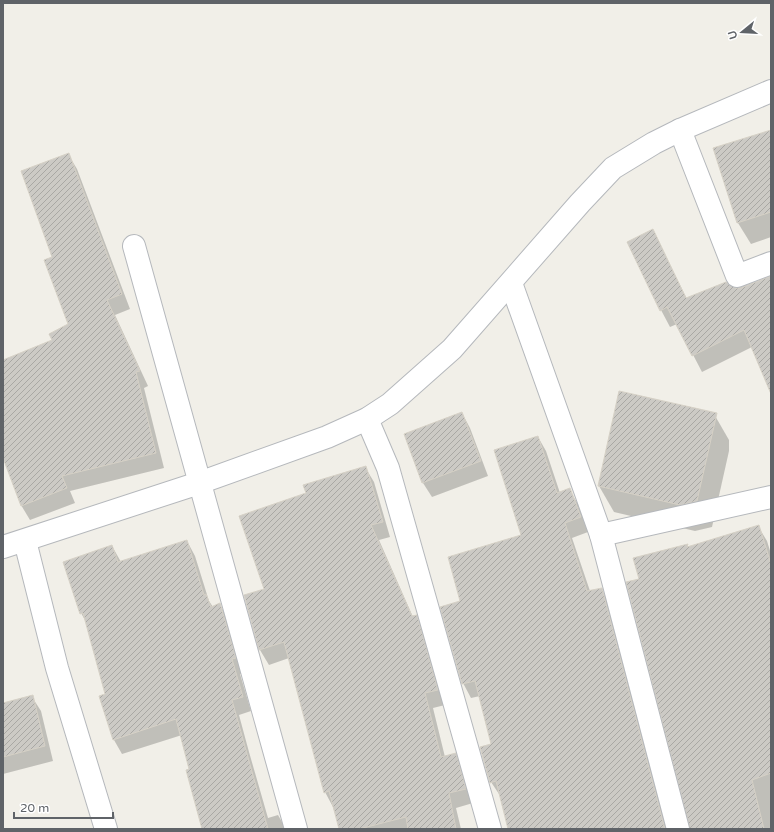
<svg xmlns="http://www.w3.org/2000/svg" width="774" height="832" viewBox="0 0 774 832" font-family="'Varela Round',sans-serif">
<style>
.shadow{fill:#0003}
.building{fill:url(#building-hatch);stroke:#d6d1c6}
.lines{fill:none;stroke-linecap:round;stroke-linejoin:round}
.minor-casing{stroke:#b5b8bc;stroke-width:24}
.minor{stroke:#fff;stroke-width:22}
</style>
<defs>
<pattern id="building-hatch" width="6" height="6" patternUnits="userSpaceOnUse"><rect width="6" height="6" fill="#cccac5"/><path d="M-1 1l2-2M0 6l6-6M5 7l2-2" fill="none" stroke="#a9a8a4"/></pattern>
</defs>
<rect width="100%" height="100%" fill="#f1efe8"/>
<!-- shadow -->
<g class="shadow">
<path d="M771,131V237L751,244L738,223Z"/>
<path d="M68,154L77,169L130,309L115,315L148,386L144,388L164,468L70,491L75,503L30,520L21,505L3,455V361L53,341L70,325L54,258Z"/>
<path d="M653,231L687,299L735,289L771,277V378L752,347L702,372L677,324L670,327L661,310Z"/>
<path d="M462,413L470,428L488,476L432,497L423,483L405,434Z"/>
<path d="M714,414L729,440V451L712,527L695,531L614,512L599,486Z"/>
<path d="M538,437L546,451L560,493L569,490L578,504L588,532L572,538L590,591L601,589L610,604L669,829H509L501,797L491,782L492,745L480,696L471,698L463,683L461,601L523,536Z"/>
<path d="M365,467L374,482L390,537L379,540L413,617L416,616L425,631L445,705L433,708L445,757L455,754L464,769L473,803L456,808L461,829H340L333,807L325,792L289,658L269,665L260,650L245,596L265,589L307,494Z"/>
<path d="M758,526L767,541L771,554V829H691L640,580L687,545L689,547Z"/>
<path d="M187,541L195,556L209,601L213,607L220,605L228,619L243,673L240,674L251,711L239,715L249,752L268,818L278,815L286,829H203L182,735L122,754L114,740L107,694L86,622L81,613L112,546L121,562Z"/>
<path d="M32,697L41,711L53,761L3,774V704Z"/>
</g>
<!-- building -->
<g class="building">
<path d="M771,130V212L737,223L713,148Z"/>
<path d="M69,153L122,294L107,300L140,371L136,372L156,453L62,476L67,488L21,506L3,458V360L52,340L49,334L68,324L44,260L52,257L21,171Z"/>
<path d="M653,229L686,298L726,282L735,288H741L771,276V394L744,330L692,356L667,307L660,311L627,242Z"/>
<path d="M619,391L717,413L697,501L680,505L598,486Z"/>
<path d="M462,412L481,461L422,483L404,434Z"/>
<path d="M538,436L557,493L570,488L581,517L565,523L587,591L602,588L665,829H508L496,781L490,783L480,747L491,744L475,681L462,684L440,607L460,601L448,557L521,535L494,450Z"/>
<path d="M366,466L383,522L371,525L412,616L417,615L438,690L425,693L441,757L456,753L466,789L449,793L456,829H408L406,817L359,829H339L329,791L324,793L284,642L259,650L244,595L264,589L239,516L306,493L303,485Z"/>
<path d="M759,525L771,564V773L752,780L764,829H690L626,582L639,579L633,558L688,544L687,547Z"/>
<path d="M187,540L204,595L206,594L211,607L220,603L236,658L232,659L243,697L232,700L268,829H202L186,770L189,769L176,719L113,740L99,696L105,694L83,613L80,614L63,562L112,545L118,562Z"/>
<path d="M33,695L45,746L3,757V703Z"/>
</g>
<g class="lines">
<defs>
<g id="minor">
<path d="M680,130L737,276L771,263"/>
<path d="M134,246L296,829"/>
<path d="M511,283L601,535L678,829"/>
<path d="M367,419L388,468L490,829"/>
<path d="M601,535L771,497"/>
<path d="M25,541L57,668L106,829"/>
<path d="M3,547L199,483L327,437L367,419L390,404L452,349L580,203L613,168L654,143L680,130L771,91"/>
</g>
</defs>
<!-- minor casing -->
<use href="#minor" class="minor-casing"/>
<!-- minor -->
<use href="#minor" class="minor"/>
</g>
<!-- border -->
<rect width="774" height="832" fill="none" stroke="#5f6368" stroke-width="8"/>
<!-- north arrow -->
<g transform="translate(742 32) rotate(252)" stroke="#ffffff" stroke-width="3" paint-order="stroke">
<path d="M0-3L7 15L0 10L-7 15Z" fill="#5f6368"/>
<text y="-6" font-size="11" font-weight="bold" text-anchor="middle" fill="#5f6368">U</text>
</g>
<!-- scale -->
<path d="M14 812v6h99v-6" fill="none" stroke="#5f6368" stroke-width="2"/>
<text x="20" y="812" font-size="12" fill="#5f6368" stroke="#ffffff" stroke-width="3" paint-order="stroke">20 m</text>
</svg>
